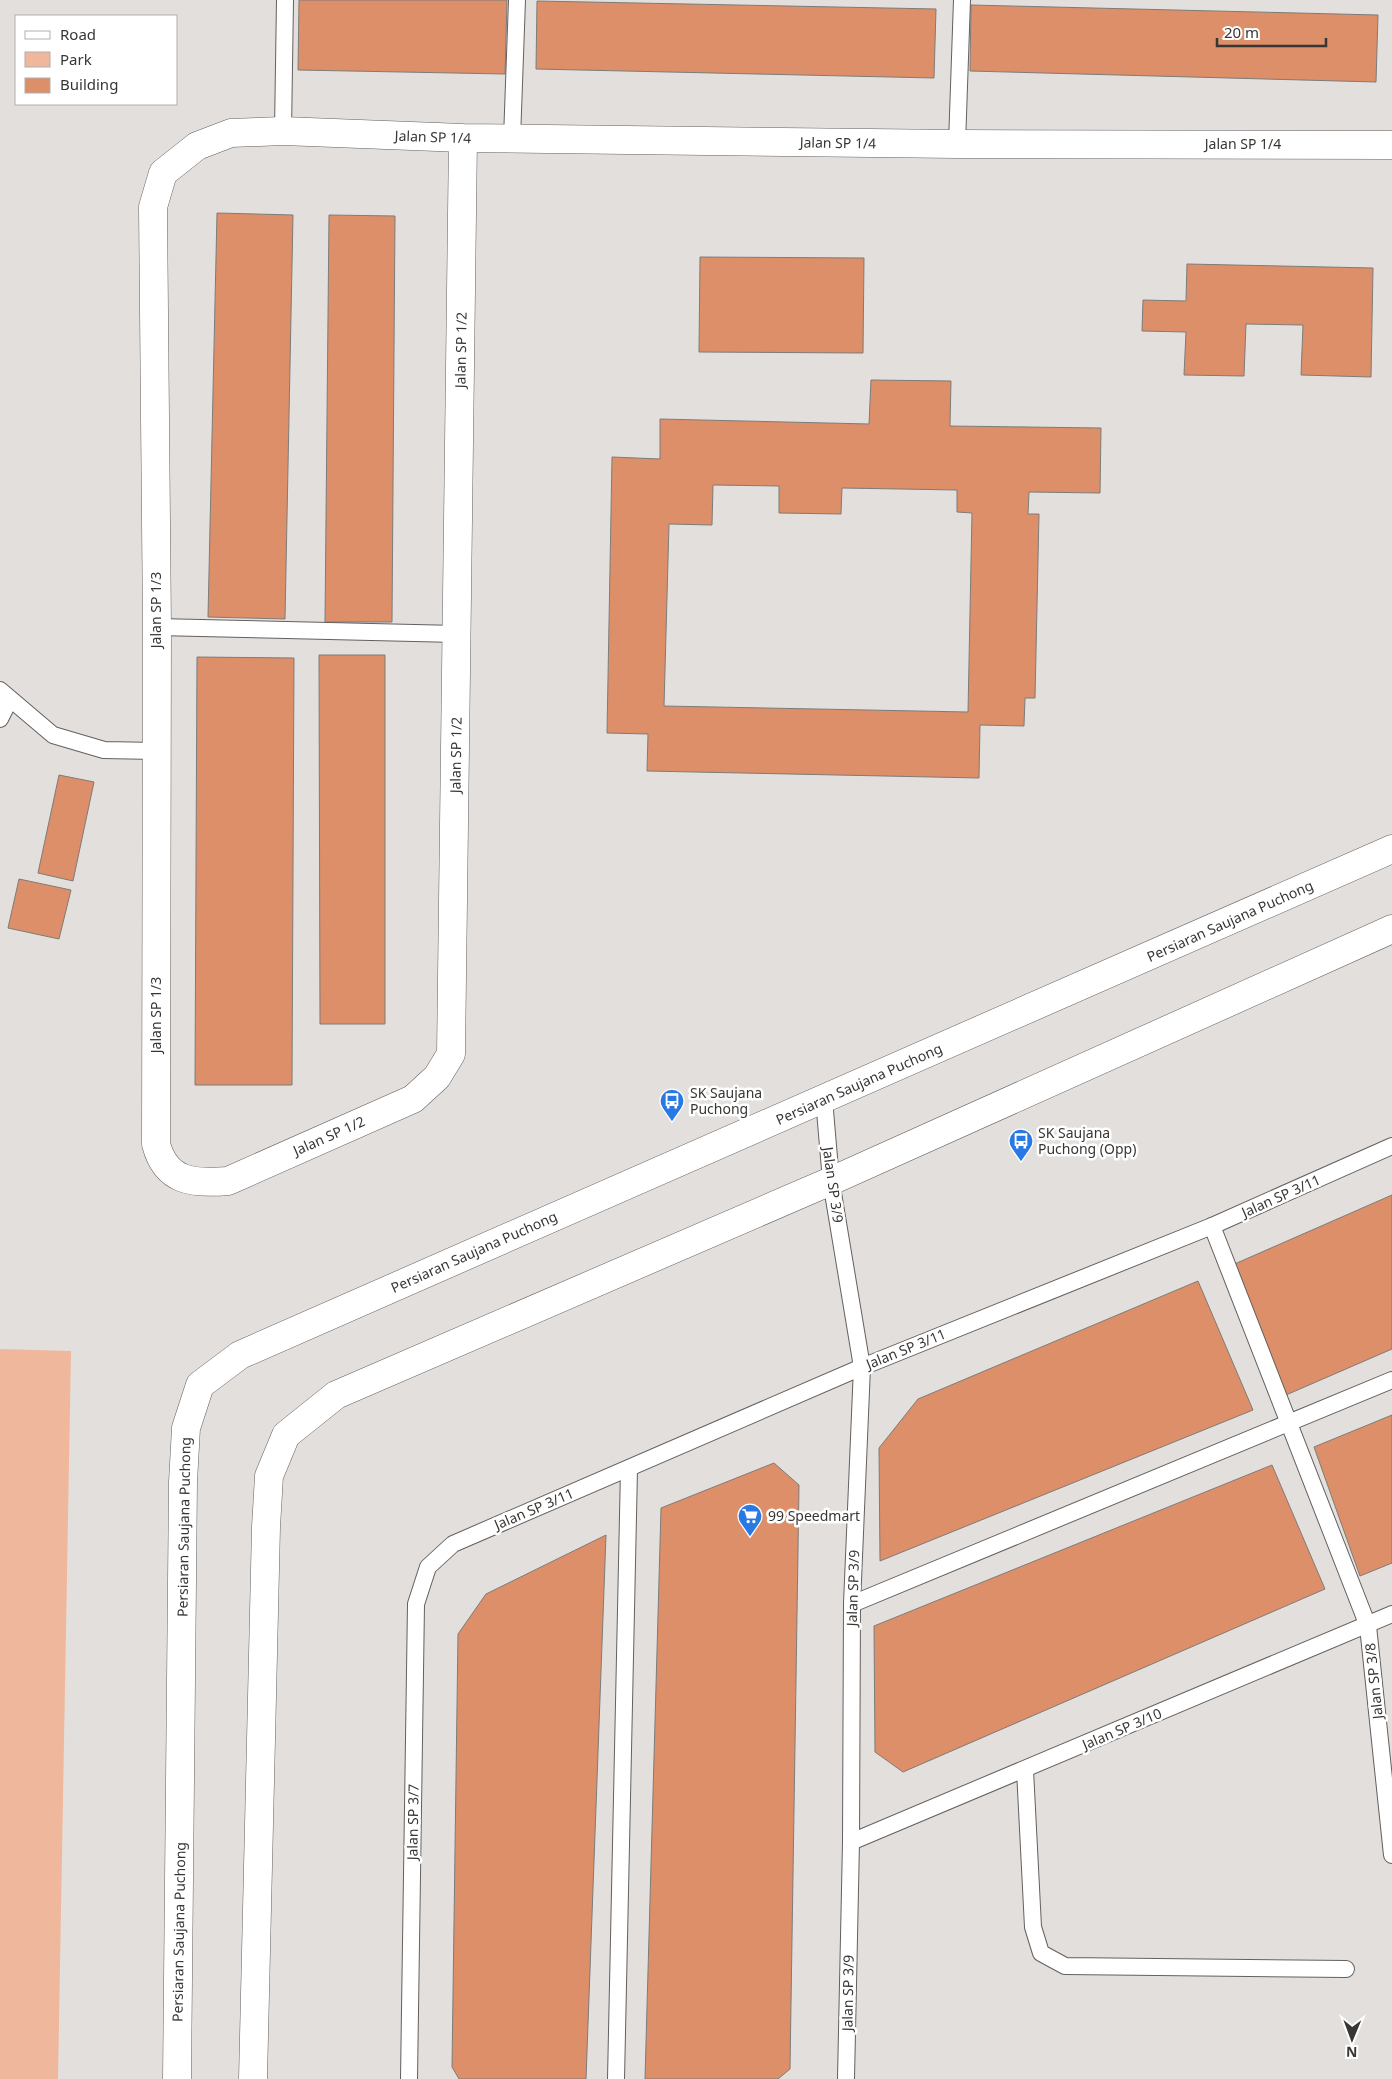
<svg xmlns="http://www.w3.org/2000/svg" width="1392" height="2079" viewBox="0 0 1392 2079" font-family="'Noto Sans',sans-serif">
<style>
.green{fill:#efb89d}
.building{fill:#dc8f68;stroke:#7f7b79;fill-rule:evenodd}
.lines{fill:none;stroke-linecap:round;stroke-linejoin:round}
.service-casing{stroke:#64605e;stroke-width:18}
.minor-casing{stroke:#64605e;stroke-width:29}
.tertiary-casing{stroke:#64605e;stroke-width:29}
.service{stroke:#fff;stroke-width:16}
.minor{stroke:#fff;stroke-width:28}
.tertiary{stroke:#fff;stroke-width:28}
.labels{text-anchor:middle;stroke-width:5;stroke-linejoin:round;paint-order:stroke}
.street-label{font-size:14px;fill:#373635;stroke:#fff}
.poi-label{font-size:14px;fill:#373635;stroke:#fff;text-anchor:start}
</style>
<rect width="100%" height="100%" fill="#e3dfdc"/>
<!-- green -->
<path class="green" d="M0,1349L71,1351L58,2079H0Z"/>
<!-- building -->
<g class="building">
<path d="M299,0H507L505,74L298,70Z"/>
<path d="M537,1L936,9L934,78L536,69Z"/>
<path d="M971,5L1378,15L1376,82L970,71Z"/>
<path d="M217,213L293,215L285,619L208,617Z"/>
<path d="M329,215L395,216L392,622H325Z"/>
<path d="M700,257L864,258L863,353L699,352Z"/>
<path d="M1187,264L1373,268L1371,377L1301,375L1303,325L1246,324L1244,376L1184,375L1186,332L1142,331L1143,300L1186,301Z"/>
<path d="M871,380L951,381L950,426L1101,428L1100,493L1029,492L1028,514H1039L1035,698H1025L1024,726L980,725L979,778L647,771L648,734L607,733L612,457L660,459V419L869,424ZM713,485L779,486V513L841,514L842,488L957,490V512L972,513L968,712L664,706L669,524L712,525Z"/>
<path d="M319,655H385V1024H320Z"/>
<path d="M197,657L294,658L292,1085H195Z"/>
<path d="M59,775L94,782L73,881L38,873Z"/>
<path d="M19,879L71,890L59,939L8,928Z"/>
<path d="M1392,1195V1349L1286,1395L1230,1266Z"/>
<path d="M1198,1281L1253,1410L880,1561L879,1448L918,1399Z"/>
<path d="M1392,1415V1563L1360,1576L1314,1447Z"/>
<path d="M774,1463L799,1485L790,2069L778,2079H645L661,1508Z"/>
<path d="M1272,1465L1325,1589L903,1772L875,1752L874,1626Z"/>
<path d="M606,1535L586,2079H459L452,2067L458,1634L486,1594Z"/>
</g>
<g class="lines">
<defs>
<g id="service">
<path d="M283,131L285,0"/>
<path d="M512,139L517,0"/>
<path d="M957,144L962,0"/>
<path d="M157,627L457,634"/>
<path d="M0,690L53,735L104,750L156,751"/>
<path d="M0,719L10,699"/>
<path d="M824,1099L831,1181L862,1367L852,1604L851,1842L846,2079"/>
<path d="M1212,1226L1368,1626L1392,1855"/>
<path d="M852,1604L1392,1380"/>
<path d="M1025,1770L1033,1927L1041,1953L1065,1966L1346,1969"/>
<path d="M851,1842L1392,1614"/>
<path d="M409,2079L416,1604L428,1567L453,1544L862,1367L1212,1226L1392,1146"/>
<path d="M616,2079L629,1469"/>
</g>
<path id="minor" d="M463,138L451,1054L437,1077L413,1099L228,1181C193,1184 166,1182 156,1144L157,627L153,207L163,173L197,146L231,133L283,131L463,138L957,144L1392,145"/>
<g id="tertiary">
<path d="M177,2079L183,1482L186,1428L200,1385L240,1355L1392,849"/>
<path d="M253,2079L266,1527L269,1476L286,1435L336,1395L831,1181L1392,929"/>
</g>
</defs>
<!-- service casing -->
<use href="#service" class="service-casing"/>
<!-- minor casing -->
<use href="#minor" class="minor-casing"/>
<!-- tertiary casing -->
<use href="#tertiary" class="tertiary-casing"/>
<!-- service -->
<use href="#service" class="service"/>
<!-- minor -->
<use href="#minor" class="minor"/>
<!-- tertiary -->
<use href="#tertiary" class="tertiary"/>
</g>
<!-- icons -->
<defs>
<symbol id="bus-pin" viewBox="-11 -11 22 30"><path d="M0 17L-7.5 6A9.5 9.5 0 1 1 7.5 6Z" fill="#2979e5" stroke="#fff"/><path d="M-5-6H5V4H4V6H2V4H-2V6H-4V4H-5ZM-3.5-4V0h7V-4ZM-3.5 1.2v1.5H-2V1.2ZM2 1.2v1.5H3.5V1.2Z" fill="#fff"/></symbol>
<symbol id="supermarket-pin" viewBox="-11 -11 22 30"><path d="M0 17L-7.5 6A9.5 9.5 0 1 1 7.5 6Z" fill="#2979e5" stroke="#fff"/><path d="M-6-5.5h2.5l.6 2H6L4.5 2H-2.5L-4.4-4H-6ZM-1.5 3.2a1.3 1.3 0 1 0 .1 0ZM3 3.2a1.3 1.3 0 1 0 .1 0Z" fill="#fff"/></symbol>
</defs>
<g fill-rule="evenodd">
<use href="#bus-pin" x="658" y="1087" width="28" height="38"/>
<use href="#bus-pin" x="1007" y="1127" width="28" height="38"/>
<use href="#supermarket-pin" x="736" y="1502" width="28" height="38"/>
</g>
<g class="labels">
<!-- street labels -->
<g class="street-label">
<text transform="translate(433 137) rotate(2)" y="5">Jalan SP 1/4</text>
<text transform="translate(838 143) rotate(1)" y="5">Jalan SP 1/4</text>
<text x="1243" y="149">Jalan SP 1/4</text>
<text transform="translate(461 350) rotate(-89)" y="5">Jalan SP 1/2</text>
<text transform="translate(156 610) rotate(-90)" y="5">Jalan SP 1/3</text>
<text transform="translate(456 755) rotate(-89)" y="5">Jalan SP 1/2</text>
<text transform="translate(1230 921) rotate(-24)" y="5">Persiaran Saujana Puchong</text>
<text transform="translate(156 1015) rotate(-90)" y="5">Jalan SP 1/3</text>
<text transform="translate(859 1084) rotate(-24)" y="5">Persiaran Saujana Puchong</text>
<text transform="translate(329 1136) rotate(-24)" y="5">Jalan SP 1/2</text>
<text transform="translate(833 1185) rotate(82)" y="5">Jalan SP 3/9</text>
<text transform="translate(1281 1196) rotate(-24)" y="5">Jalan SP 3/11</text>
<text transform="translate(474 1252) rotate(-24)" y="5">Persiaran Saujana Puchong</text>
<text transform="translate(906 1349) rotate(-22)" y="5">Jalan SP 3/11</text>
<text transform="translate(534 1509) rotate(-23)" y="5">Jalan SP 3/11</text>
<text transform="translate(184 1527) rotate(-89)" y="5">Persiaran Saujana Puchong</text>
<text transform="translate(853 1588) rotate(-88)" y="5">Jalan SP 3/9</text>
<text transform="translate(1374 1681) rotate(-96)" y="5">Jalan SP 3/8</text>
<text transform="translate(1122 1729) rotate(-23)" y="5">Jalan SP 3/10</text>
<text transform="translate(413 1822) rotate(-89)" y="5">Jalan SP 3/7</text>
<text transform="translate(179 1932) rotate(-89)" y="5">Persiaran Saujana Puchong</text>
<text transform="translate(848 1993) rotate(-89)" y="5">Jalan SP 3/9</text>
</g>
<!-- poi labels -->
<g class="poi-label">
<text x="690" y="1098">SK Saujana<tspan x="690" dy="16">Puchong</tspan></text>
<text x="1038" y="1138">SK Saujana<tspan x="1038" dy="16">Puchong (Opp)</tspan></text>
<text x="768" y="1521">99 Speedmart</text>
</g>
</g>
<!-- legend -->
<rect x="15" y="15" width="162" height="90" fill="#ffffff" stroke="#afafae"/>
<rect x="25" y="31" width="25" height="8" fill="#ffffff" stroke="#afafae"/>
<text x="60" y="40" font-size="15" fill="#373635">Road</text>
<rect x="25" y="52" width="25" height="15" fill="#efb89d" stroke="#afafae"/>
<text x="60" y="65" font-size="15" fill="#373635">Park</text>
<rect x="25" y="78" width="25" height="15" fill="#dc8f68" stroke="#afafae"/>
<text x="60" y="90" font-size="15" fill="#373635">Building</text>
<!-- north arrow -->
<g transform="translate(1352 2039) rotate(181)" stroke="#ffffff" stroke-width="4" paint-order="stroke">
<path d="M0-4L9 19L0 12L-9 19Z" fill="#373635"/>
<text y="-8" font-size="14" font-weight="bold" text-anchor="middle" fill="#373635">N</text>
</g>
<!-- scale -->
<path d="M1217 38v8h109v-8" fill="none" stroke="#373635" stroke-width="2.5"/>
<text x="1224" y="38" font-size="15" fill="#373635" stroke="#ffffff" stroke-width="4" paint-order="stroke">20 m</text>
</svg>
